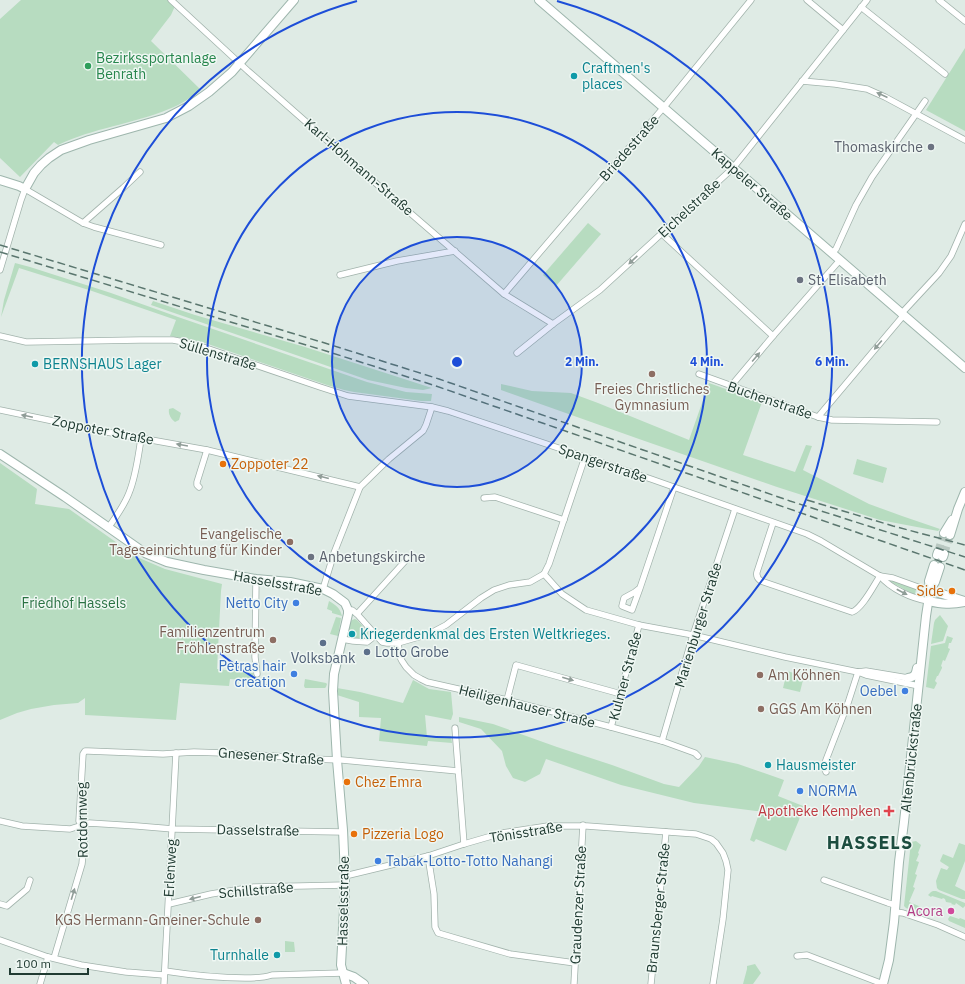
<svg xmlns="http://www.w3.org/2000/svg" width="965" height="984" viewBox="0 0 965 984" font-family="'IBM Plex Sans',sans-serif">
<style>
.green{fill:#b7dcc0}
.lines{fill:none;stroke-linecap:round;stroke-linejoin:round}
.secondary-tunnel{stroke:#b9c8c1;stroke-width:8;stroke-dasharray:8 4;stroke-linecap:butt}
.street-casing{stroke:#a2b3ac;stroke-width:7}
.secondary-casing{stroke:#9eb6ad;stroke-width:10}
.street{stroke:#fff;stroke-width:5.5}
.secondary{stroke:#fff;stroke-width:8}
.rail{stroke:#5a766e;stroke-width:1.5;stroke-dasharray:8 4;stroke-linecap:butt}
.oneway{fill:#909d98}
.ring{fill:none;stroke:#1d4ed8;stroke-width:2}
.leisure-dot{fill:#2e9e5b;stroke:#eff7f3;stroke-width:1.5}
.culture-dot{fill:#0f9aa8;stroke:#eff7f3;stroke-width:1.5}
.worship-dot{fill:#6b7280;stroke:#eff7f3;stroke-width:1.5}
.education-dot{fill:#8d6e63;stroke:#eff7f3;stroke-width:1.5}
.food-dot{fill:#e8710a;stroke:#eff7f3;stroke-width:1.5}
.shop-dot{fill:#3f7fe0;stroke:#eff7f3;stroke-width:1.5}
.service-dot{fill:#5c6f8a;stroke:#eff7f3;stroke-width:1.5}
.health-dot{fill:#e0444e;stroke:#eff7f3;stroke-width:1.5}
.hotel-dot{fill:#d1479c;stroke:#eff7f3;stroke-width:1.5}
.labels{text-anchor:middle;stroke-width:3;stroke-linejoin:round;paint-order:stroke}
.leisure-label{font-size:14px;fill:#27864d;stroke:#eff7f3;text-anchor:start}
.culture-label{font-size:14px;fill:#0d838f;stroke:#eff7f3;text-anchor:start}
.worship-label{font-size:14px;fill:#5b616d;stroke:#eff7f3;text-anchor:start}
.street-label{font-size:14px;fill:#203b32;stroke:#eff7f3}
.education-label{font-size:14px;fill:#785e54;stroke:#eff7f3;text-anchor:end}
.food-label{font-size:14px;fill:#c56008;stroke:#eff7f3;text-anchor:start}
.park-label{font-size:14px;fill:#2a7243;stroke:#eff7f3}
.shop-label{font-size:14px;fill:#366cbe;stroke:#eff7f3;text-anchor:end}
.service-label{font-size:14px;fill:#4e5e75;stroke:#eff7f3;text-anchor:start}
.health-label{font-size:14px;fill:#be3a42;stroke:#eff7f3;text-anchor:end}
.hotel-label{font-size:14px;fill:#b23c85;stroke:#eff7f3;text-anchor:end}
.district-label{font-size:18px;font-weight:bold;letter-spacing:1px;fill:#1c4d3f;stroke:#eff7f3}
.centre{fill:#1d4ed8;stroke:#eff7f3;stroke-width:2}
.ring-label{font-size:12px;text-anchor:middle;font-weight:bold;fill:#1d4ed8;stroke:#eff7f3;stroke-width:3;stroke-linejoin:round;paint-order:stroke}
</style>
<rect width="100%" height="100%" fill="#dfebe5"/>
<!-- green -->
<g class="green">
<path d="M21,0H168L175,6L171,15L151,41L201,90C191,97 181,105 169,109C133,124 93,128 58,145L54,142L20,177L0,158V19Z"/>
<path d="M965,48V131L926,110Z"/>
<path d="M588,223L601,234L556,286L543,275Z"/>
<path d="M15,263L30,267L111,293L178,317L367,382L406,392L432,394L431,401H421L354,392L344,390L327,385L202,342L170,336L176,320L92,291L19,268L1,317L4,300Z"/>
<path d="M153,301L195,315L305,347L432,388L423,390L406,388L368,380L151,305Z"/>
<path d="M709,383L762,402L743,455L795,472L806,445L812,446L803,470L869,504L902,516L940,529L938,531L880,520L777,487L639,439L501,390V384L532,391L571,393L598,403L689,440Z"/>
<path d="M173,408L181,413L179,420L175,422C171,419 168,414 169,409Z"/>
<path d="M857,459L887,468L883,483L853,474Z"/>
<path d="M0,463L37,489L35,504L69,509L137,557L165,569L222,584L221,591L217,669L253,673L254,681L230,679L229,686L180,683L176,720L85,715V698L78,703L54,705L31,709L17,713L0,720Z"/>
<path d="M888,578L916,589L915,595L887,580Z"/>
<path d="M329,601C336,605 340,608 342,616L332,613V611L327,609Z"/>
<path d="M940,615L948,626L943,641L931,644L934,623L935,620Z"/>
<path d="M336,617L341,618L338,636L330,634Z"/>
<path d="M355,619L357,620L370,634C367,642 357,638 350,637L347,634L350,623L352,620Z"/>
<path d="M947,636L953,638L951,643H949L948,648L950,649L945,661L943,660L941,666L942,667V668L938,676H937L935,681L937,683L934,689L926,687L931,646L945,643Z"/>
<path d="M787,671L804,676L800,692L783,688Z"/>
<path d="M305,679L326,683L327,684L326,687L325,688H305L304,686Z"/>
<path d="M413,680L429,689L451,692L453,714L451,720L425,715L427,737L451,736L452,743L428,741L427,746L379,741L381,718L359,717V702L337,695V688L360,692L403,703Z"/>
<path d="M459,717L493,724L557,747L612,765L664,784L679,787L699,766L705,757L738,764L784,780L778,796L803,806L799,820L786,851L756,839L754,842L750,840L760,811H756L694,803L621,785L546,759L540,774L525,782L513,778L506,766L502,751L481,729L459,722Z"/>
<path d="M916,841L921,845L918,853L919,854L916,861L919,862L915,874L917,875L913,887L915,888L909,902L926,909L925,912H923L922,915L906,908L904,906L911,842Z"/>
<path d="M959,843L965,845V861L955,886L965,891V899H962L939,890L937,888L936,881L941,868L947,870L949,867L941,862L940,861L943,854L953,858Z"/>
<path d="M933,891H936L965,903V906L963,908L956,903L955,905L951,904L952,903L946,902L945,899L943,898L942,899L932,896L931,897L928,895L931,892Z"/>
<path d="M950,916L959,919L960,918L965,920V928L949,921L948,919Z"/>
<path d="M285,941L294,942L295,952H285Z"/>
<path d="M755,964L761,973L753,984H743L747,969V966Z"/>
</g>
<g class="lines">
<!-- secondary-tunnel -->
<g class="secondary-tunnel">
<path d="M938,552L944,533"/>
<path d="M944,554L950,535"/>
</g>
<defs>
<g id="street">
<path d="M171,0L248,71L379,186L504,294L553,324"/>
<path d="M807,0L843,30"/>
<path d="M939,0L965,21"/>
<path d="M861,7L945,74"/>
<path d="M802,81L835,84L867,89L885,97L965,140"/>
<path d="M83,223L123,188L140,172"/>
<path d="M662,234L773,336"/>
<path d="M832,253L836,249L856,205L872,177L925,101"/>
<path d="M0,270L21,200L25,189L83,223L94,227L161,245"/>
<path d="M340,275L397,261L455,251"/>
<path d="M504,294L664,107L751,0"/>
<path d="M901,314L939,273L951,256L965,224"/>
<path d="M0,336L26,342L140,340H173L189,343L203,347L320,387L348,396L432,407L448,411L651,479L807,534L821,541L880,576C891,589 911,598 928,601"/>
<path d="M517,353L553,324L600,290L733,168L867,0"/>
<path d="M699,374L818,417L832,420L937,422"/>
<path d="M731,386L773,336L840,260"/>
<path d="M0,410L101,431L207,450L360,487"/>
<path d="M818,417L903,316"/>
<path d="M199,487L197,485V482L207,450"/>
<path d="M484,498L495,497L564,520"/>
<path d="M773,523L757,572C756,576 758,579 761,581L852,612C862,609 874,585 880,576"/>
<path d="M108,528C116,517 124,506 129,493C136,476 138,457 141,439"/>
<path d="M544,574L562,594L586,610L639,625L693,635L785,657L858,672L866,675L919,686"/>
<path d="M880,576L893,578L918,587L930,590"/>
<path d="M256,579L255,657L257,674"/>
<path d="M640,588L632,610L622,606L624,598L635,592L640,588L674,487"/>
<path d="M323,589L334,553L360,487L389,459L423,431L426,425L432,407"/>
<path d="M348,610H352L357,614L382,642L387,643H398L400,657L402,661L406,667L414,675L421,679L427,682L507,700L611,727L662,741L695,753L698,756"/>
<path d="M357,614L407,559"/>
<path d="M342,639L353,641L367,642L376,635"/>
<path d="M398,643L429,634L446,625L481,598L494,590L509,585L530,582L544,574L549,564L585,457"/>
<path d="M858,672L866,671L908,678"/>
<path d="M507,700L516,665L621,694"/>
<path d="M611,727L639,625"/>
<path d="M455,728L464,844"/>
<path d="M662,741L693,635L735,509"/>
<path d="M826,772L824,767L826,760L848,703L858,672"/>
<path d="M0,821L22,826L70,829L89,823L137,826L173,829L343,832"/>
<path d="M428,856L434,894L435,927L438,933L510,954L575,963"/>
<path d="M345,876L428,856L464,844L502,833L548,826H587L696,834L711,839L716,843L723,853L726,861L728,870L723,919L713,984"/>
<path d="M824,880L888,903L895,905"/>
<path d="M0,904L7,906L27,889L30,880"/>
<path d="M169,904L211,894L254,887L345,885"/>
<path d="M895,912L903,913L938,925L965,937"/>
<path d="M0,940L48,957L81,965L126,972L164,975"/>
<path d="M797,956L807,955L883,984"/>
<path d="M54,958L82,864L85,831L79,821L83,754L85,751H88L163,754L194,752L223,753L274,756L310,759L342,760L458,771"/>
<path d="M165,971C191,975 218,978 245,978C255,978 263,978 272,975L343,973"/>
<path d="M40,984L48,957"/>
<path d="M164,984L176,753"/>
<path d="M574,984L583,825"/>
<path d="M651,984L666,832"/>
</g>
<g id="secondary">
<path d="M539,0L965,368"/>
<path d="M0,180L19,186L25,189L34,173L41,165L49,158L61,150L89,140L166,118L189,106L209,92L232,72L294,0"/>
<path d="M0,454L65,497L145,553L167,562L204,570L256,579L290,582L323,589L333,594L345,603L348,610V614L334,674L333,691L337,760L343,830L345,876V891L341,965L346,984"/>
<path d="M944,533L952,520"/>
<path d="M950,535L958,509L965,492"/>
<path d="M937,555L938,552"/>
<path d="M943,557L944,554"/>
<path d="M930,590L964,601"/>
<path d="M930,590L935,582L940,567"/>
<path d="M928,601C942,604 951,605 965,602"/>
<path d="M908,678C915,677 916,674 917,668"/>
<path d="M343,973L354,977L364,984"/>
<path d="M883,984L889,960L894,922L899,862L904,822L926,616L930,590L929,581L934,565"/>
</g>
</defs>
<!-- street casing -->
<use href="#street" class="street-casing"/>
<!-- secondary casing -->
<use href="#secondary" class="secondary-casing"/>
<!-- street -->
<use href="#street" class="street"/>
<!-- secondary -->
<use href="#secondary" class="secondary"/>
<!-- rail -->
<g class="rail">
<path d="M0,245L328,344L439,379L790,501L965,557"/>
<path d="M0,252L326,351L436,386L965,570"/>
<path d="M807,500L893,526L965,545"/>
</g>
</g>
<!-- one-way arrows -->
<defs><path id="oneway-solid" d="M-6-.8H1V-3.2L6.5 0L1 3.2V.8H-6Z"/></defs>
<g class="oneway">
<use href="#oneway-solid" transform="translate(882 95) rotate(-156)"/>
<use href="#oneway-solid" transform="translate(633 260) rotate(137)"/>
<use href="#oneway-solid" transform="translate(878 345) rotate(130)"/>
<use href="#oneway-solid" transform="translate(756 357) rotate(-50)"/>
<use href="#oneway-solid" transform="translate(27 416) rotate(-168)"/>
<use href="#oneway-solid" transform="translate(182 445) rotate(-170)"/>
<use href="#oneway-solid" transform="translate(323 477) rotate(-166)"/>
<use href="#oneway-solid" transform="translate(902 592) rotate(28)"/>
<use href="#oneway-solid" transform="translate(568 679) rotate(16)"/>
<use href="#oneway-solid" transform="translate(73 894) rotate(-73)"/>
<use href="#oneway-solid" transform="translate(195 898) rotate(166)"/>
</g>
<!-- distance rings -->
<circle cx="457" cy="362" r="125" fill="#1d4ed8" fill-opacity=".12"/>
<g class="ring">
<circle cx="457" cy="362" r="125"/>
<circle cx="457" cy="362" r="250"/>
<path d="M557 1A375 375 0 1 1 357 1"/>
</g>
<!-- markers -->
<circle class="leisure-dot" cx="88" cy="66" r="4"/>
<g class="culture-dot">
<circle cx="574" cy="76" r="4"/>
<circle cx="35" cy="364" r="4"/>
<circle cx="352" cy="634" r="4"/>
<circle cx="768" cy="765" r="4"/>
<circle cx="277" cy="955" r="4"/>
</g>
<g class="worship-dot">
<circle cx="931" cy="147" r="4"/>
<circle cx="800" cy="280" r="4"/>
<circle cx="311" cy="557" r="4"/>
</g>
<g class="education-dot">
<circle cx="652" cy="374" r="4"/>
<circle cx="290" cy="542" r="4"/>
<circle cx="273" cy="640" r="4"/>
<circle cx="760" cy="675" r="4"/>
<circle cx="761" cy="709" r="4"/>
<circle cx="258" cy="920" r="4"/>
</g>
<g class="food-dot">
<circle cx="223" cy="464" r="4"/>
<circle cx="952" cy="591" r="4"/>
<circle cx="347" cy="782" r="4"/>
<circle cx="354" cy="834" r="4"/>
</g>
<g class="shop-dot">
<circle cx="296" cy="603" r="4"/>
<circle cx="294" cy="674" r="4"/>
<circle cx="905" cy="691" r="4"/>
<circle cx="800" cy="791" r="4"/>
<circle cx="378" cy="861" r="4"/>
</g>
<g class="service-dot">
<circle cx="323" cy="643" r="4"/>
<circle cx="367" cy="652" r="4"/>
</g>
<path class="health-dot" d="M887 805h4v4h4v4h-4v4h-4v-4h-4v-4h4z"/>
<circle class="hotel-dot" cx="951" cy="911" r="4"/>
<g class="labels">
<!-- leisure labels -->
<g class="leisure-label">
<text x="96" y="63">Bezirkssportanlage<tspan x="96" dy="16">Benrath</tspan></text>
</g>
<!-- culture labels -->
<g class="culture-label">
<text x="582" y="73">Craftmen's<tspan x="582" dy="16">places</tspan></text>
<text x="43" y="369">BERNSHAUS Lager</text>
<text x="360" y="639">Kriegerdenkmal des Ersten Weltkrieges.</text>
<text x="776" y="770">Hausmeister</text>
<text x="269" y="960" text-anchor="end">Turnhalle</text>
</g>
<!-- worship labels -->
<g class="worship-label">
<text x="923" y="152" text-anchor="end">Thomaskirche</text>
<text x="808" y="285">St. Elisabeth</text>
<text x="319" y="562">Anbetungskirche</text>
</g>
<!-- street labels -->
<g class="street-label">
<text transform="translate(629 148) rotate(-49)" y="5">Briedestraße</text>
<text transform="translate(359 167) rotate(41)" y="5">Karl-Hohmann-Straße</text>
<text transform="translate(752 184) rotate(41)" y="5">Kappeler Straße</text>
<text transform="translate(689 208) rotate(-43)" y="5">Eichelstraße</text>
<text transform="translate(218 354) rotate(17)" y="5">Süllenstraße</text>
<text transform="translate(770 400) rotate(19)" y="5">Buchenstraße</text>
<text transform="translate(103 430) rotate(11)" y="5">Zoppoter Straße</text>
<text transform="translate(603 463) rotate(19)" y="5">Spangerstraße</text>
<text transform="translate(278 583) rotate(10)" y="5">Hasselsstraße</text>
<text transform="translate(698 625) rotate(-73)" y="5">Marienburger Straße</text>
<text transform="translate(625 676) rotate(-75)" y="5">Kulmer Straße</text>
<text transform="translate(527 706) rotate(14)" y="5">Heiligenhauser Straße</text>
<text transform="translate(271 756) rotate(4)" y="5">Gnesener Straße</text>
<text transform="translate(911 758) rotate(-84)" y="5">Altenbrückstraße</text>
<text transform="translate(82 820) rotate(-91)" y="5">Rotdornweg</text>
<text transform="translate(258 830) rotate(1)" y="5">Dasselstraße</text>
<text transform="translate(526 832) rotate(-9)" y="5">Tönisstraße</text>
<text transform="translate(170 868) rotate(-87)" y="5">Erlenweg</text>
<text transform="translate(256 890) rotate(-5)" y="5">Schillstraße</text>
<text transform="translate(343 901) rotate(-89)" y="5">Hasselsstraße</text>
<text transform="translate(578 905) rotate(-87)" y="5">Graudenzer Straße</text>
<text transform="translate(658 908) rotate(-84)" y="5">Braunsberger Straße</text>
</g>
<!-- education labels -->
<g class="education-label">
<text x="652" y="394" text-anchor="middle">Freies Christliches<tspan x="652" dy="16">Gymnasium</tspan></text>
<text x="282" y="539">Evangelische<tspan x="282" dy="16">Tageseinrichtung für Kinder</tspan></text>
<text x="265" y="637">Familienzentrum<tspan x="265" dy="16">Fröhlenstraße</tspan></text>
<text x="768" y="680" text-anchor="start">Am Köhnen</text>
<text x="769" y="714" text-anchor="start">GGS Am Köhnen</text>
<text x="250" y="925">KGS Hermann-Gmeiner-Schule</text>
</g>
<!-- food labels -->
<g class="food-label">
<text x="231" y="469">Zoppoter 22</text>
<text x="944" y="596" text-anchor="end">Side</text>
<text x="355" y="787">Chez Emra</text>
<text x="362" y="839">Pizzeria Logo</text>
</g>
<!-- park labels -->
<g class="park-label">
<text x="74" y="608">Friedhof Hassels</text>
</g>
<!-- shop labels -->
<g class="shop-label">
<text x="288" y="608">Netto City</text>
<text x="286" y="671">Petras hair<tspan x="286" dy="16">creation</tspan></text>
<text x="897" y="696">Oebel</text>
<text x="808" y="796" text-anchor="start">NORMA</text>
<text x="386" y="866" text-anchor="start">Tabak-Lotto-Totto Nahangi</text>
</g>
<!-- service labels -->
<g class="service-label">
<text x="375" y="657">Lotto Grobe</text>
<text x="323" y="663" text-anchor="middle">Volksbank</text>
</g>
<!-- health labels -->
<g class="health-label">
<text x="881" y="816">Apotheke Kempken</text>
</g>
<!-- hotel labels -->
<g class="hotel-label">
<text x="943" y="916">Acora</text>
</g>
<!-- district labels -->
<g class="district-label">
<text x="870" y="849">HASSELS</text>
</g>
</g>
<circle cx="457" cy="362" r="6" class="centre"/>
<g class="ring-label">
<text x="582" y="366">2 Min.</text>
<text x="707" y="366">4 Min.</text>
<text x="832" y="366">6 Min.</text>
</g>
<!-- scale -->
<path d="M10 968v6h78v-6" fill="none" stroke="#203b32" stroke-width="2"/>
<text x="16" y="968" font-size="12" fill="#203b32" stroke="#eff7f3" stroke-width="3" paint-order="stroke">100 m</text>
</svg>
